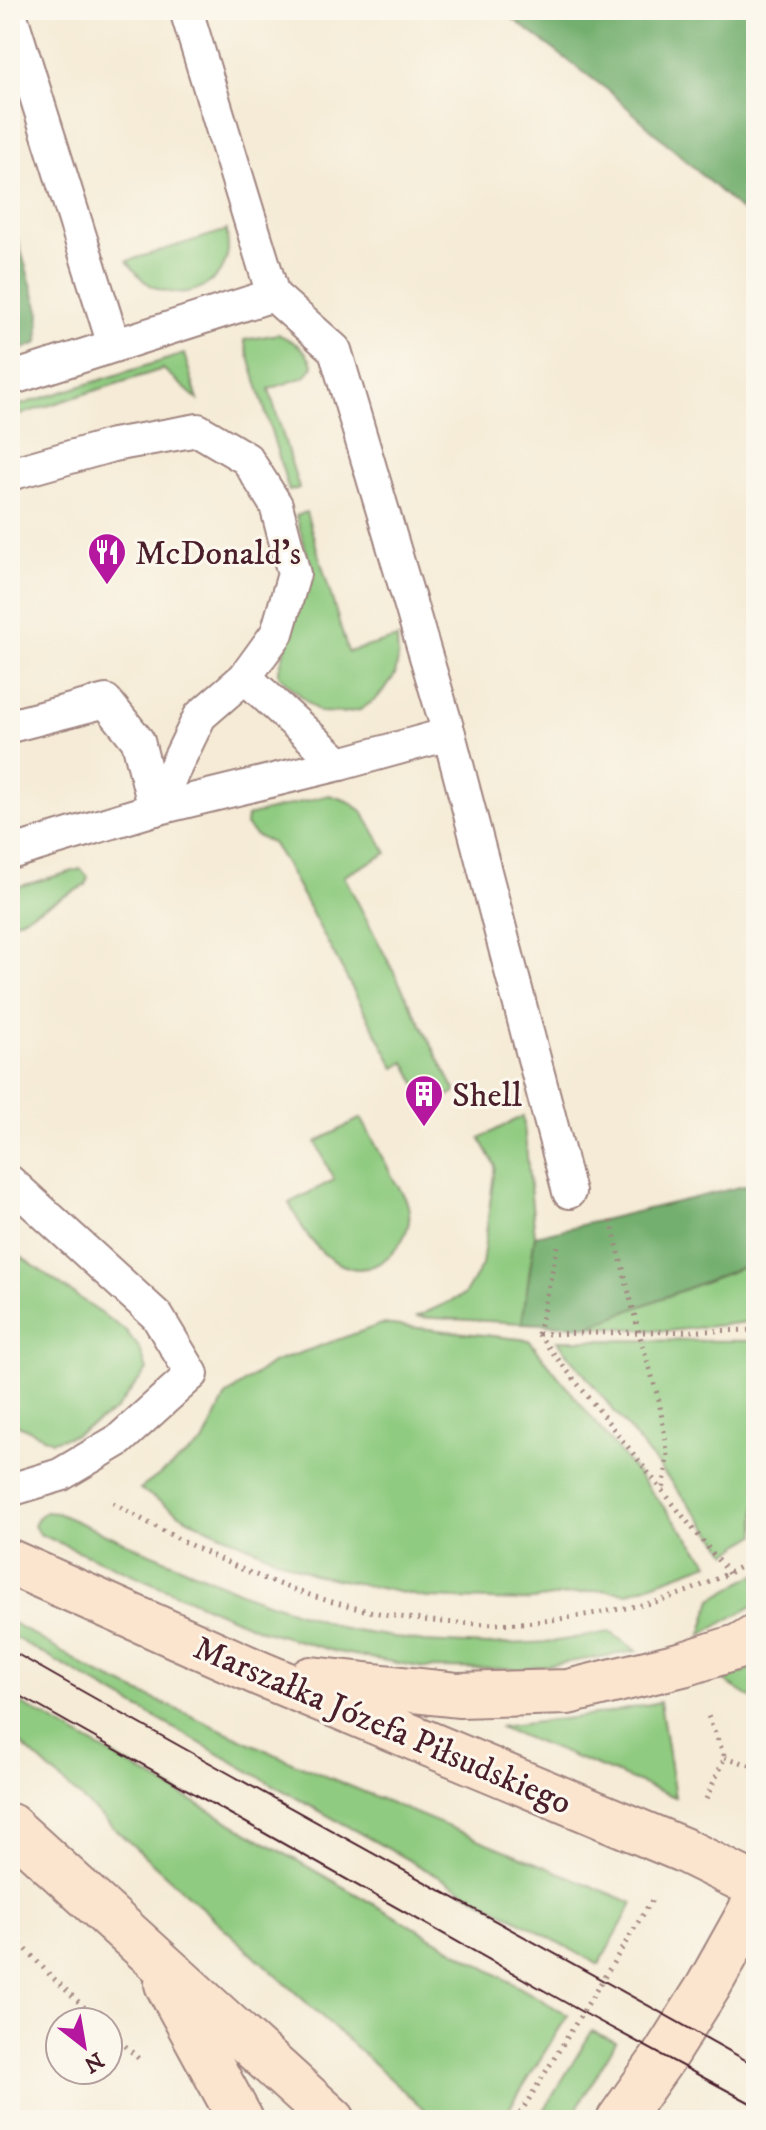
<svg xmlns="http://www.w3.org/2000/svg" width="766" height="2130" viewBox="0 0 766 2130" font-family="'IM FELL DW Pica',serif">
<style>
.green{fill:#8fcb80;stroke:#6c7556;stroke-width:2}
.forest{fill:#73af6e;stroke:#5e674c;stroke-width:2}
.lines{fill:none;stroke-linecap:round;stroke-linejoin:round}
.service-casing{stroke:#a08580;stroke-width:36}
.secondary-casing{stroke:#a08580;stroke-width:48}
.path{stroke:#a08580;stroke-width:5;stroke-dasharray:2 6;stroke-linecap:butt}
.service{stroke:#fff;stroke-width:32}
.secondary{stroke:#fce5cf;stroke-width:44}
.tram{stroke:#4a1f2b;stroke-width:2}
.labels{text-anchor:middle;stroke-width:6;stroke-linejoin:round;paint-order:stroke}
.poi-label{font-size:34px;fill:#4a1f2b;stroke:#fbf7ec;text-anchor:start}
.street-label{font-size:34px;fill:#4a1f2b;stroke:#fbf7ec}
</style>
<rect width="100%" height="100%" fill="#fbf7ec"/>
<filter id="ink" filterUnits="userSpaceOnUse"><feTurbulence type="fractalNoise" baseFrequency=".0125" numOctaves="2"/><feDisplacementMap in="SourceGraphic" scale="16" xChannelSelector="R" yChannelSelector="G"/><feConvolveMatrix kernelMatrix="1 2 1 2 8 2 1 2 1" color-interpolation-filters="sRGB"/></filter>
<filter id="wash" filterUnits="userSpaceOnUse"><feTurbulence type="fractalNoise" baseFrequency=".006" numOctaves="4" result="noise"/><feDisplacementMap in="SourceGraphic" scale="32" xChannelSelector="R" yChannelSelector="G"/><feGaussianBlur stdDeviation="1.8" result="paint"/><feColorMatrix in="noise" values="0 0 0 0 0 0 0 0 0 0 0 0 0 0 0 0 0 1.4 0 .05"/><feComposite in="paint" operator="in"/></filter>
<g filter="url(#wash)">
<rect width="100%" height="100%" fill="#f5ebd6"/>
<!-- green -->
<g class="green">
<path d="M227,230C227,237 228,244 228,250C224,286 185,302 154,287C143,282 135,271 127,261Z"/>
<path d="M278,334C296,343 305,347 313,366L305,377L269,389L299,488L289,491L244,340Z"/>
<path d="M184,354L198,400L163,369L10,418V408Z"/>
<path d="M306,512L348,652L397,638L398,659L395,675L387,687L376,699L360,710L343,713L319,712L279,676V669L302,596L307,553L296,516Z"/>
<path d="M329,795L348,801L362,811L387,853L344,876L456,1092L428,1106L405,1062L395,1068L285,863L272,843L256,836L246,826L247,816Z"/>
<path d="M81,869L88,877L86,885L10,924V889Z"/>
<path d="M523,1116L535,1236L522,1323L416,1317L464,1295L482,1265L495,1165L480,1138Z"/>
<path d="M361,1118C372,1138 383,1158 393,1178C398,1187 406,1196 408,1206C417,1235 381,1276 351,1268C319,1260 302,1229 289,1203L334,1180L316,1142Z"/>
<path d="M10,1249L126,1331L140,1349L147,1370L115,1411L75,1435L52,1441L10,1421Z"/>
<path d="M756,1262V1321L669,1331L589,1326Z"/>
<path d="M382,1324L529,1340L709,1563L628,1593L601,1590L525,1601L427,1598L312,1574L188,1519L140,1489L203,1443L226,1396L272,1363Z"/>
<path d="M557,1340L756,1341V1535L728,1553Z"/>
<path d="M45,1512L57,1513L250,1596L349,1630L424,1642L487,1645L551,1642L610,1632L637,1651L526,1669L425,1668L337,1652L258,1629L39,1534L34,1526L38,1518Z"/>
<path d="M756,1574V1604L701,1635L712,1599Z"/>
<path d="M10,1621L97,1673L294,1763L633,1903L599,1965L307,1804L10,1635Z"/>
<path d="M756,1666V1701L724,1681Z"/>
<path d="M10,1697L568,2015L502,2120H436L10,1734Z"/>
<path d="M660,1702L675,1797L499,1727L603,1714Z"/>
<path d="M592,2031L616,2042L570,2120H538Z"/>
</g>
<!-- forest -->
<g class="forest">
<path d="M501,10H756V224L609,91Z"/>
<path d="M10,215L40,313L38,343L10,354Z"/>
<path d="M756,1183V1262L589,1326L522,1323L535,1236Z"/>
</g>
</g>
<g filter="url(#ink)">
<g class="lines">
<defs>
<g id="service">
<path d="M186,10L273,295L335,350L449,734L569,1192"/>
<path d="M10,13L114,345"/>
<path d="M10,379L273,295"/>
<path d="M10,474L113,445L198,430L247,459L276,505L294,574L277,633L245,677L200,716L155,809"/>
<path d="M245,677L340,764"/>
<path d="M10,726L106,701L138,741L155,809"/>
<path d="M10,853L155,809L340,764L449,734"/>
<path d="M10,1182L157,1316L192,1374L119,1440L60,1475L10,1490"/>
</g>
<g id="secondary">
<path d="M10,1562L261,1674L683,1850L756,1886"/>
<path d="M311,1679L458,1695L568,1692L687,1663L740,1646L756,1636"/>
<path d="M10,1826L333,2120"/>
<path d="M167,1984L241,2120"/>
<path d="M619,2120L665,2055L708,1987L756,1901"/>
</g>
</defs>
<!-- service casing -->
<use href="#service" class="service-casing"/>
<!-- secondary casing -->
<use href="#secondary" class="secondary-casing"/>
<!-- path -->
<g class="path">
<path d="M611,1221L639,1333L659,1400L668,1456L663,1491"/>
<path d="M538,1334L559,1241"/>
<path d="M538,1334L729,1574"/>
<path d="M539,1334L756,1330"/>
<path d="M113,1503C244,1578 364,1631 519,1623C545,1622 571,1617 597,1613C618,1609 642,1606 662,1600C695,1590 727,1575 756,1558"/>
<path d="M725,1757L756,1767"/>
<path d="M706,1799L725,1757L708,1716"/>
<path d="M10,1932L48,1973L100,2022"/>
<path d="M108,2029L139,2059"/>
<path d="M516,2120L652,1900"/>
</g>
<!-- service -->
<use href="#service" class="service"/>
<!-- secondary -->
<use href="#secondary" class="secondary"/>
<!-- tram -->
<g class="tram">
<path d="M10,1650C257,1792 508,1926 756,2066"/>
<path d="M10,1690L584,2013L756,2106"/>
</g>
</g>
</g>
<!-- icons -->
<defs>
<symbol id="restaurant-pin" viewBox="-11 -11 22 30"><path d="M0 17L-7.5 6A9.5 9.5 0 1 1 7.5 6Z" fill="#b5179e" stroke="#fbf7ec"/><path d="M-5-6h1v4h1v-4h1v4h1v-4h1v5L-1.5 .5V6h-2V.5L-5-1ZM5-6V6H3V1.5H1.5Q1.5-4 5-6Z" fill="#fff"/></symbol>
<symbol id="building-pin" viewBox="-11 -11 22 30"><path d="M0 17L-7.5 6A9.5 9.5 0 1 1 7.5 6Z" fill="#b5179e" stroke="#fbf7ec"/><path d="M-4-6H4V6H1V3H-1V6H-4ZM-2.5-4.3h1.7v1.8h-1.7ZM.8-4.3h1.7v1.8H.8ZM-2.5-1h1.7V.8h-1.7ZM.8-1h1.7V.8H.8Z" fill="#fff"/></symbol>
</defs>
<g fill-rule="evenodd">
<use href="#restaurant-pin" x="85" y="530" width="44" height="60"/>
<use href="#building-pin" x="402" y="1072" width="44" height="60"/>
</g>
<g class="labels">
<!-- poi labels -->
<g class="poi-label">
<text x="135" y="564">McDonald's</text>
<text x="452" y="1106">Shell</text>
</g>
<!-- street labels -->
<g class="street-label">
<text transform="translate(383 1724) rotate(23)" y="12">Marszałka Józefa Piłsudskiego</text>
</g>
</g>
<!-- margin -->
<rect width="766" height="2130" fill="none" stroke="#fbf7ec" stroke-width="40"/>
<!-- north arrow -->
<g transform="translate(84 2046) rotate(149)"><circle r="38" fill="#fbf7ec" stroke="#b4a19f" stroke-width="2"/>
<path d="M0-6L14 30L0 20L-14 30Z" fill="#b5179e"/>
<text y="-12" font-size="22" font-weight="bold" text-anchor="middle" fill="#4a1f2b">N</text>
</g>
</svg>
